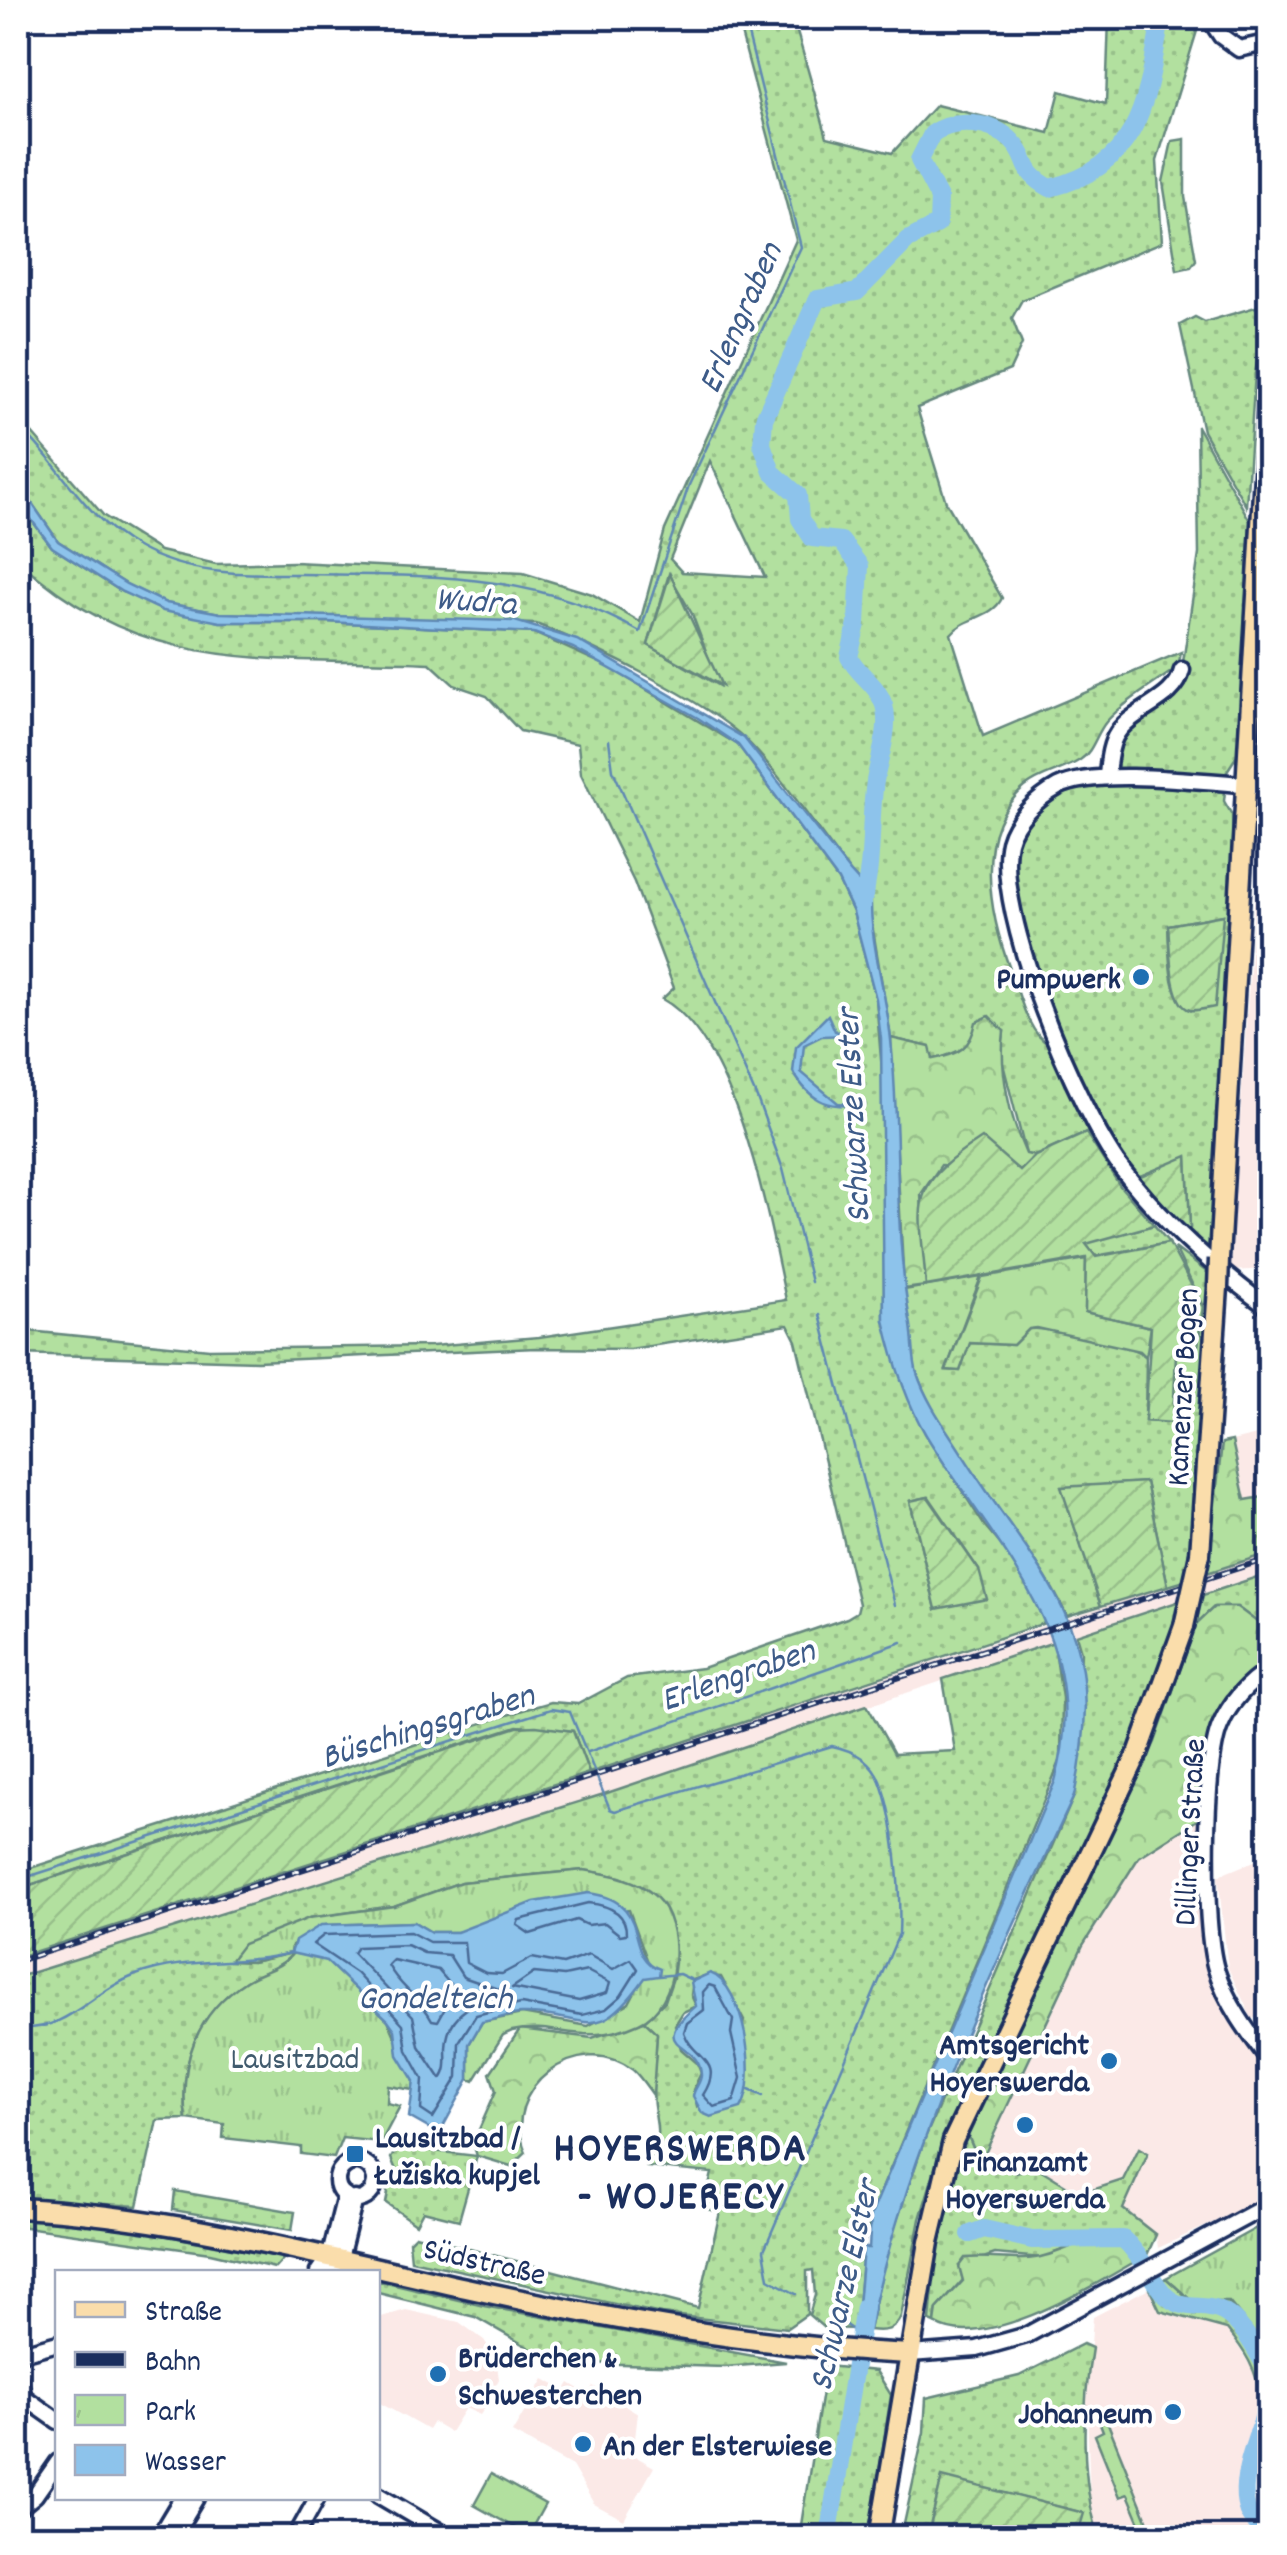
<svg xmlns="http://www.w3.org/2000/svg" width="1287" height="2555" viewBox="0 0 1287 2555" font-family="Dekko,sans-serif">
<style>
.built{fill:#fbe9e7}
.grass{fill:url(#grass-dots);stroke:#66887e;stroke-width:2.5;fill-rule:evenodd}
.forest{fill:url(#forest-crowns);stroke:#66887e;stroke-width:2.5}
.park{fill:url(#park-tufts);stroke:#66887e;stroke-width:2.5}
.garden{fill:url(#garden-furrows);stroke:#66887e;stroke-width:2.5}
.pitch{fill:#b2e09f;stroke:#66887e;stroke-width:2.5}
.water{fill:#8dc3eb;stroke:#5f88b3;stroke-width:2.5}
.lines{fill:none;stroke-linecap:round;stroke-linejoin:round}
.shore{stroke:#496a96;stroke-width:2.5}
.stream{stroke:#5f88b3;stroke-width:2.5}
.river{stroke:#8dc3eb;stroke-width:18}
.minor-casing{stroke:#1b2f5e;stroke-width:21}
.major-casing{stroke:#1b2f5e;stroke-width:25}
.minor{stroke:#fff;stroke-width:14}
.major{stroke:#faddab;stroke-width:18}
.rail-casing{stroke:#1b2f5e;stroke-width:6}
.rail{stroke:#fff;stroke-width:2.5;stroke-dasharray:8;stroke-linecap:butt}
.major-bridge-casing{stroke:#1b2f5e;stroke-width:25;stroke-linecap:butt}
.major-bridge{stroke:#faddab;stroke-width:18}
.poi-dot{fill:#1f6fb2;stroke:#fff;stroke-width:4}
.labels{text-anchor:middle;stroke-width:8;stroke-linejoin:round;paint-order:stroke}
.poi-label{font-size:32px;font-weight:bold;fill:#1b2f5e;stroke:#fff;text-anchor:end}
.street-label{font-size:32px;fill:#1b2f5e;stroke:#fff}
.park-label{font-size:32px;fill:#415b6e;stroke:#fff}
.water-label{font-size:35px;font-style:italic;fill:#3d5b88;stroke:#fff}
.district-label{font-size:42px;font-weight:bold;letter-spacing:2.5px;fill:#1b2f5e;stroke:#fff}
</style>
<defs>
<pattern id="grass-dots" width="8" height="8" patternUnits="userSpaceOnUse" patternTransform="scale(2.5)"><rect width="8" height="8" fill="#b2e09f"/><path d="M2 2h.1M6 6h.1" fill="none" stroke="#98c08b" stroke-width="1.8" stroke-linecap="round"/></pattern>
<pattern id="forest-crowns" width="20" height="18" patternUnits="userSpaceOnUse" patternTransform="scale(2.5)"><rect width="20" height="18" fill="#b2e09f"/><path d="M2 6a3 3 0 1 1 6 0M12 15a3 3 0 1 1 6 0" fill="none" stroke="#98c08b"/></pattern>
<pattern id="park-tufts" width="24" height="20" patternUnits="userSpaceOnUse" patternTransform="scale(2.5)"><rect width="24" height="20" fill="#b2e09f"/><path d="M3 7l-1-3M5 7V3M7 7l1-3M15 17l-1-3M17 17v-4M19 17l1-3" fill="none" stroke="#98c08b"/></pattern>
<pattern id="garden-furrows" width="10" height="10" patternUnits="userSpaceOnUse" patternTransform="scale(2.5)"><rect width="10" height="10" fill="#b2e09f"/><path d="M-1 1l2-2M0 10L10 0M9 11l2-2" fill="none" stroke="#98c08b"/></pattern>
</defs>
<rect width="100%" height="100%" fill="#fff"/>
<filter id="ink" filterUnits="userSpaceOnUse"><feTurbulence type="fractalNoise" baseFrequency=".01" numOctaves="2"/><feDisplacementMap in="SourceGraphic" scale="20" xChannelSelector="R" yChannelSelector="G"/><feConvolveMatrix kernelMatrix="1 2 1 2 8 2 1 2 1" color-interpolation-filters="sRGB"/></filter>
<g filter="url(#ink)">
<!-- built -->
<g class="built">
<path d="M1269,828V1269L1230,1271L1254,905Z"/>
<path d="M1269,1432V1496L1245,1501L1232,1441Z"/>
<path d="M1269,1553V1572L613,1791L18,1977V1957Z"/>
<path d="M1205,1815V1951L1213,1981L1232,2020L1269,2068V2197L1158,2248L1156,2235L1123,2209L1148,2153L1140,2149L1123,2180L1080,2195L1062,2181L1017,2172L995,2160L980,2164L1083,1945L1139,1857Z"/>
<path d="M1269,1855V2013L1252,2019L1228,1968L1218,1876Z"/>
<path d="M1149,2288L1160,2310L1227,2329L1255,2373L1261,2402L1239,2486L1246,2526L1255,2537H1099L1090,2509L1087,2399L1093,2317Z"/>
<path d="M406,2310L459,2322L484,2340L496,2358L499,2379L484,2409L480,2415L465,2408L450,2432L433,2422L428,2430L378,2402V2318Z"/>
<path d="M544,2379L565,2391L570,2383L588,2394L593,2386L638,2413L633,2455L654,2467L624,2520L594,2504L572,2466L512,2433Z"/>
</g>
<!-- grass -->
<g class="grass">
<path d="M737,18H793L827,137L892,153L936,105L1049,133L1060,91L1106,104L1109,18H1201L1157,161L1162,242L1022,300L1012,318L1022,344L1010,370L917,408L946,502L1002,598C993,618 964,617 951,634L983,736L1181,652L1178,667C1155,684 1125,701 1106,722C1096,734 1093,752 1080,760C1063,771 1041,774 1025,787C971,831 990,917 1011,972C1019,993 1028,1035 1050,1045L1098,1143L1094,1146L1086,1133L1035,1156L1026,1154L1001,1056L1004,1032C976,1038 960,1054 932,1060L930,1047L891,1038L869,906L872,882L863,886L850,872C816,829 784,778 745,739C706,701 589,644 536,624L220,613L165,603L126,584L58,541L18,483V417L104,516L160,551L216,564L294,562L523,573L592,594L640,622L665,530L796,240ZM710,461L765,577L682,572L670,559ZM669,574L692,614L719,686L648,645Z"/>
<path d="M1185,139V197L1196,260L1191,267L1177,270L1163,182L1172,141Z"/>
<path d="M1269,303L1255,373L1246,506L1203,431L1180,325L1195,317L1205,322Z"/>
<path d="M1197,426L1250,521L1238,754L1227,771L1224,801L1232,815L1234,870L1212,1262L1118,1164L1053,1040L1006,873L1021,821L1037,802L1107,777L1118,731L1180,683L1199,554ZM1223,915L1190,1010C1166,995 1170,951 1168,925ZM1187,1157L1190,1228L1186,1231L1138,1177Z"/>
<path d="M18,502L52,547L122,592L220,622H327L534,633L607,666L738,745L838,880L853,912L876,999L884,1095V1320L900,1374L925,1433L984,1525L1017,1564L1045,1623L589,1773L573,1731L517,1726L18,1889V1872L523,1710L551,1702L578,1704L627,1678L702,1668L847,1618L857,1612L859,1604L796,1341L788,1325L630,1349L536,1348L257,1361L18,1354V1330L209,1349L432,1346L539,1337L786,1300C769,1220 737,1040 662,999L674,988L634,882L581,774L578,744L520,731L487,696L454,685L430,663C271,656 145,677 18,560ZM929,1497L979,1570L936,1609L910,1501Z"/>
<path d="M1154,1225L1169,1243L1095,1256L1085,1243Z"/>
<path d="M1175,1248L1216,1279L1195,1578L1168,1586L1146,1482L1062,1488L1101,1606L1067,1616C1026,1530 949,1464 917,1374C909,1348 910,1317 904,1290L981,1277L946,1370L960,1371L969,1343L1013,1345L1029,1329C1047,1326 1134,1344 1146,1357L1145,1421L1172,1423L1176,1352L1198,1345L1203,1307Z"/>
<path d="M1269,1573V1631L1237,1607H1214L1196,1624L1203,1595Z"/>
<path d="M1180,1601L1176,1624L1130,1750L945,2136L920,2219L901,2316C895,2331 885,2332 869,2330L887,2250L925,2138L1074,1796L1081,1652L1076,1635Z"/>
<path d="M1054,1642L1062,1698L1061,1759L871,2215L863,2248L856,2329L824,2328L809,2315L815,2295L813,2270L807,2271V2314L787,2328L661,2314L411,2260L409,2241L415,2235L698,2308L720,2212L704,2208L712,2173L647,2167C666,2124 653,2129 653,2090C653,2071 656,2052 657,2034L644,2021L665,2001L673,1978L675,1962L664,1908L643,1887L620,1877L584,1870L461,1882L394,1906L309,1918L252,1962L293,1953C281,1968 262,1971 246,1981C196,2014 179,2063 186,2119L157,2120L138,2206L18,2199V1977L604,1794L867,1705L894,1754L955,1751L943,1679ZM704,1976L721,1977L744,2021L741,2032L747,2055L697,2106L693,2090L701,2073L697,2063L681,2049L675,2025L683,2012L696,2006L691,1995L693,1980Z"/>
<path d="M967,2133L980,2164L995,2160L1017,2172L1035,2166L1080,2194L1123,2180L1139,2148L1148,2153L1123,2209L1156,2235L1147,2255L1136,2261L1124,2239L1098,2236L1042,2258L995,2254L959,2266L963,2280L937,2309L935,2323L930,2321L937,2244Z"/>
<path d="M398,2147L477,2156L459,2220L423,2211L416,2224L386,2203L388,2193L383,2185L396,2170L391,2158Z"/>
<path d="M175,2191L295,2212L292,2230L173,2210Z"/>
<path d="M18,2216L131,2229L284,2258L275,2268L210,2253L18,2226Z"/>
<path d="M1166,2278L1193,2302H1228L1269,2351V2423L1250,2486L1254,2509L1269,2526V2537C1204,2519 1264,2434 1260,2398C1258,2371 1244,2350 1227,2329L1160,2311L1149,2288Z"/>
<path d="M378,2281L484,2306L786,2362L725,2367L554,2362L475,2317L378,2293Z"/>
<path d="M1083,2344L1092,2348C1082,2407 1080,2481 1099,2537H1077L1083,2513L942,2478L930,2526L974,2537L901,2538L924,2432L926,2398L1019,2376Z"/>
<path d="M826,2366L876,2371L891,2395L869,2537L799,2538Z"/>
</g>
<!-- forest -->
<g class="forest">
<path d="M989,1016L1004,1031C999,1071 1010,1118 1026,1154L1035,1156L1020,1172L941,1165L921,1194L926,1286L904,1289L891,1038L930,1047L933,1059C958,1055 971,1048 976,1022Z"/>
<path d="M1086,1259L1085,1312L1151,1327L1146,1357L1140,1351L1037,1328L1029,1329L1013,1345L970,1343L960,1371L946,1370L982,1277Z"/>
<path d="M1232,1441L1245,1500L1269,1496V1553L1207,1573L1222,1443Z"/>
<path d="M1214,1607H1237L1269,1631V1674C1212,1707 1213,1756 1205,1815L1139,1857L1083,1945L980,2164L967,2133L1155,1742L1196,1624Z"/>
<path d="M644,2021L657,2033L653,2095C647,2087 640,2076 633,2070C579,2028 498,2090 526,2152L511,2166L477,2156L473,2143L496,2091L490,2073L520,2029L592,2038Z"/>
<path d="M1113,2236L1123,2239L1136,2261C1093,2286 982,2354 935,2323L937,2309L963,2281L959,2266L965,2258C990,2255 1022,2263 1044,2256C1068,2250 1087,2237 1113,2236Z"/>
</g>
<!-- park -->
<g class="park">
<path d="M584,1870C608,1874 636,1878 655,1896C686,1925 680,2005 639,2023C582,2049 558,2021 512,2031L503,2035L474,2081L469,2079V2044L482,2022L522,2014L588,2026L629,2003L649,1965L629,1910L457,1932H431L414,1922L326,1925L292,1945L291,1953L252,1962L230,1961L243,1944L309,1918L394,1906L461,1882Z"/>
<path d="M293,1953L326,1960L388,2020L414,2081L413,2090L388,2086L387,2103L400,2106L381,2142L342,2138L334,2158L301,2154V2147L223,2138L224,2124L186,2119C179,2063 196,2013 246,1981C262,1971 281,1969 293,1953Z"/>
<path d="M1269,2221V2351L1229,2302H1193L1166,2278Z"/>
</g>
<!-- garden -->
<g class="garden">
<path d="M670,574L722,686L648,645Z"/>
<path d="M1223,915L1215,1007C1208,1008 1197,1011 1190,1010C1169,1005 1170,943 1168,925Z"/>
<path d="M1086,1133L1120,1186L1154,1225L1086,1244L1096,1257L1169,1243L1203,1307L1198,1345L1176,1352L1173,1423L1145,1421L1151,1327L1085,1312L1086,1258L926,1286C920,1201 904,1189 982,1138L1020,1171L1035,1156Z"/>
<path d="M1187,1156L1190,1228L1186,1231L1138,1177Z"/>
<path d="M1146,1482L1168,1586L1101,1606L1061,1487Z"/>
<path d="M928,1497L979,1570L987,1599L936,1609L910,1501Z"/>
<path d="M536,1726L573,1731L589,1773L18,1957V1889L517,1727Z"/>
<path d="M942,2477L1084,2513L1077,2537H974L930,2527Z"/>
</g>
<!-- pitch -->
<g class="pitch">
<path d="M1105,2416L1154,2537H1146L1128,2494L1120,2497L1095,2435L1103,2431L1098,2418Z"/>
<path d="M491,2474L545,2504L528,2535L474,2505Z"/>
</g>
<!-- water -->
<g class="water">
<path d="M18,483L58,541L126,584L166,603L220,613L515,621L577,640L744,738L850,872L862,885L865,879L872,882C866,933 886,988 891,1040C901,1133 893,1228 910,1320C914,1337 912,1356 917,1373C926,1401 945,1427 961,1452C1044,1585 1112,1623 1074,1796C996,1962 906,2151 869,2330L856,2329L863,2248H869L871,2215L1055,1781C1097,1637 993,1546 926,1435C905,1400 893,1359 884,1320L881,1039L876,999L853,912L838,880L738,745L698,718L573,648L534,633L327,622H220L163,611L122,592L52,547L18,502Z"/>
<path d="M828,1015L835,1031L848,1035L822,1036L804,1045L801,1072L838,1103L866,1104C830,1109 812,1104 793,1072L796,1047Z"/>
<path d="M588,1893C655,1901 622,1956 660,1969L659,1976L645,1978C594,2049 590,2013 522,2014C509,2014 495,2020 482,2022L469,2044V2079L439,2134L409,2117L414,2081L398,2055L395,2030L388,2020L326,1961L291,1953L295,1941L321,1925L414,1922L431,1932H457L534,1902Z"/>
<path d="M710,1973C744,1984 759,2080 741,2108L711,2117L702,2113L693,2096C694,2088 701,2083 701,2075C700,2039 643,2051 696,2006L691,1982Z"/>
</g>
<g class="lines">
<!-- shore -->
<g class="shore">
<path d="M588,1903C607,1905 627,1912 626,1934L620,1935L605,1923L587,1925L576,1920L530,1934L517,1925L519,1920Z"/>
<path d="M410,1932L429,1942H464L466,1963L486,1973L502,1974L532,1958L563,1964L589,1955L613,1969L631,1959L638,1969L621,1996L606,2009L582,2015L521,2004L476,2015L459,2042L458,2077L433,2118L421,2110L423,2079L407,2050L403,2024L356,1973L313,1944L324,1935Z"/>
<path d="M407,1945L424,1953L449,1955L463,1977L501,1990L498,1996C471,2002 447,2016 446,2048C446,2060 448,2070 441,2079L419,2046L413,2016L353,1953L357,1947Z"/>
<path d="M393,1960L438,1970L455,1990L438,2021L432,2020C421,1998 398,1986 388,1965Z"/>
<path d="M587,1971L610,1983L607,1993L579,2001L512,1988L534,1973L564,1976Z"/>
<path d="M709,1985L715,1987L733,2020L731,2033L741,2078L734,2101L714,2107L703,2095C726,2059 692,2059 684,2032L687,2023L704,2010L703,1992Z"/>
</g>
<!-- stream -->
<g class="stream">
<path d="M18,425C61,465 84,518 139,548C189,576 246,574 301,574C421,576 534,570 640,632L689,485L801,247L744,18"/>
<path d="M609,740L613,770L757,1098L783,1169L811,1282"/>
<path d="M820,1315L895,1605"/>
<path d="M588,1752L902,1642"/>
<path d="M18,1880L551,1709L570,1712L610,1809L615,1811L832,1746C852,1750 872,1760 880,1781C895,1819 901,1893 899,1934L764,2250L769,2279L796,2294"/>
<path d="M659,1976L679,1974L692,1980"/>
<path d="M18,2028C68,2032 92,1991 136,1975C187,1956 239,1966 291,1953"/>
<path d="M749,2090L763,2096"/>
<path d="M840,2321L858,2334"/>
</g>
<!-- river -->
<g class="river">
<path d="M862,904C874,862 869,823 875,781C879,758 891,728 884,705C877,684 859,676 849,657L857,624L860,566L841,541L812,538L800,519L798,495L772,472L762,444L764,419L817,299L857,292L908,240L938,224L939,198L919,160L932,134C954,118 992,121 1012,141C1032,161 1017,169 1050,188C1142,165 1147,99 1161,18"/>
<path d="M970,2234L984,2229L1032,2240L1123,2239C1142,2255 1149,2278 1165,2295C1183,2313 1204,2302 1223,2312C1244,2323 1258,2355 1270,2374"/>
<path d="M1270,2390C1266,2429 1215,2509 1270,2533"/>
<path d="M828,2538L864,2307"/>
</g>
<defs>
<g id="minor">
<path d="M1209,18L1221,36L1239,49L1270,42"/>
<path d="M1107,777C1108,764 1109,749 1115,737C1130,708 1175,703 1182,670"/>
<path d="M1270,786C1222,784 1096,766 1058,787C1038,798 1015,819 1009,842C993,911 1078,1110 1121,1168C1163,1223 1214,1268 1270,1309"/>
<path d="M1270,1669C1248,1683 1230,1702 1220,1726C1203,1765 1203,1927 1216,1969C1227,2004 1248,2032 1270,2061"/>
<circle cx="356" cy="2181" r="19"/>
<path d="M318,2272L330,2255L345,2196"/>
<path d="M331,2272L340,2258L355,2199"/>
<path d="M18,2354L58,2343"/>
<path d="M910,2354L977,2349L1027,2335L1270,2204"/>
<path d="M18,2377L24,2397L58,2421"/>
<path d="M378,2495L451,2538"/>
<path d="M18,2509L35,2495L58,2462"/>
<path d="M158,2538L182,2498"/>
<path d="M172,2538L196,2498"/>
<path d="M295,2538L317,2498"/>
</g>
<g id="major">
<path d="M1219,1259L1270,369"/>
<path d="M1200,1554L1218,1287"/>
<path d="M18,2208C172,2216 316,2255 466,2288C611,2320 762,2347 910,2354"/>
<path d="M879,2538L929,2242L953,2141L1139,1751L1184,1626"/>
</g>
</defs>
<!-- minor casing -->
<use href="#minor" class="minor-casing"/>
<!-- major casing -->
<use href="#major" class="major-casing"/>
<!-- minor -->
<use href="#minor" class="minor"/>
<!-- major -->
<use href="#major" class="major"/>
<defs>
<path id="rail" d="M18,1961L1270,1558"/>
</defs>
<!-- rail casing -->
<use href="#rail" class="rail-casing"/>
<!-- rail -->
<use href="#rail" class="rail"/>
<defs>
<g id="major-bridge">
<path d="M1218,1287L1219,1259"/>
<path d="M1184,1626L1200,1554"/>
</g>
</defs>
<!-- major-bridge casing -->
<use href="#major-bridge" class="major-bridge-casing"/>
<!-- major-bridge -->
<use href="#major-bridge" class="major-bridge"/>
</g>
</g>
<!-- markers -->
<g class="poi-dot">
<circle cx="1141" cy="977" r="10"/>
<circle cx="1109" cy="2061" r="10"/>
<circle cx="1025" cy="2125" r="10"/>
<rect x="345" y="2144" width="20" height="20" rx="5"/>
<circle cx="438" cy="2374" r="10"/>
<circle cx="1173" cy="2412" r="10"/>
<circle cx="583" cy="2444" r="10"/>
</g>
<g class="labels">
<!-- poi labels -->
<g class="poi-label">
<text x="1121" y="988">Pumpwerk</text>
<text x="1089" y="2054">Amtsgericht<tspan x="1089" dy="37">Hoyerswerda</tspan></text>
<text x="375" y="2147" text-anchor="start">Lausitzbad /<tspan x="375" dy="37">Łužiska kupjel</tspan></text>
<text x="1025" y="2171" text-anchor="middle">Finanzamt<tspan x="1025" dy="37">Hoyerswerda</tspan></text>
<text x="458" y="2367" text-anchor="start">Brüderchen &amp;<tspan x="458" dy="37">Schwesterchen</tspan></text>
<text x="1153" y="2423">Johanneum</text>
<text x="603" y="2455" text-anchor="start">An der Elsterwiese</text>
</g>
<!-- street labels -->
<g class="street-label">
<text transform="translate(1181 1387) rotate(-87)" y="11">Kamenzer Bogen</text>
<text transform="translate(1188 1832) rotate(-87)" y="11">Dillinger Straße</text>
<text transform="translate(485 2260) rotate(13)" y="11">Südstraße</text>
</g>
<!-- park labels -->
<g class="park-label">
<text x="295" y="2068">Lausitzbad</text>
</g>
<!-- water labels -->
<g class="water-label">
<text transform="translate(738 317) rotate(-66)" y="12">Erlengraben</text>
<text transform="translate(476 599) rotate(4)" y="12">Wudra</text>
<text transform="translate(851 1116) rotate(-93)" y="12">Schwarze Elster</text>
<text transform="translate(737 1673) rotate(-19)" y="12">Erlengraben</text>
<text transform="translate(427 1724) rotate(-17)" y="12">Büschingsgraben</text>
<text x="435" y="2008">Gondelteich</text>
<text transform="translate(842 2285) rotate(-77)" y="12">Schwarze Elster</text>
</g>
<!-- district labels -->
<g class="district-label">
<text x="681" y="2160">HOYERSWERDA<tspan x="681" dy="48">- WOJERECY</tspan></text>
</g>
</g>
<!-- margin -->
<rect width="1287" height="2555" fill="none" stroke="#fff" stroke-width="60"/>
<rect x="30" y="30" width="1227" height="2495" fill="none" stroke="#1b2f5e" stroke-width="4" filter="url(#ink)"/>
<!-- legend -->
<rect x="55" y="2270" width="325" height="230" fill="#ffffff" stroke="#a4acbf" stroke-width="2.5"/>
<rect x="75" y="2302" width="50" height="15" fill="#faddab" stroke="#a4acbf" stroke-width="2.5"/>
<text x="145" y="2320" font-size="30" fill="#1b2f5e">Straße</text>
<rect x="75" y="2352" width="50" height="15" fill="#1b2f5e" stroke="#a4acbf" stroke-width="2.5"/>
<text x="145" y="2370" font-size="30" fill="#1b2f5e">Bahn</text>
<rect x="75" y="2395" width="50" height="30" fill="url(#park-tufts)" stroke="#a4acbf" stroke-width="2.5"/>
<text x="145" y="2420" font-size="30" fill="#1b2f5e">Park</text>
<rect x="75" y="2445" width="50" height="30" fill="#8dc3eb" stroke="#a4acbf" stroke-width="2.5"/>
<text x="145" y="2470" font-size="30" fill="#1b2f5e">Wasser</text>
</svg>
